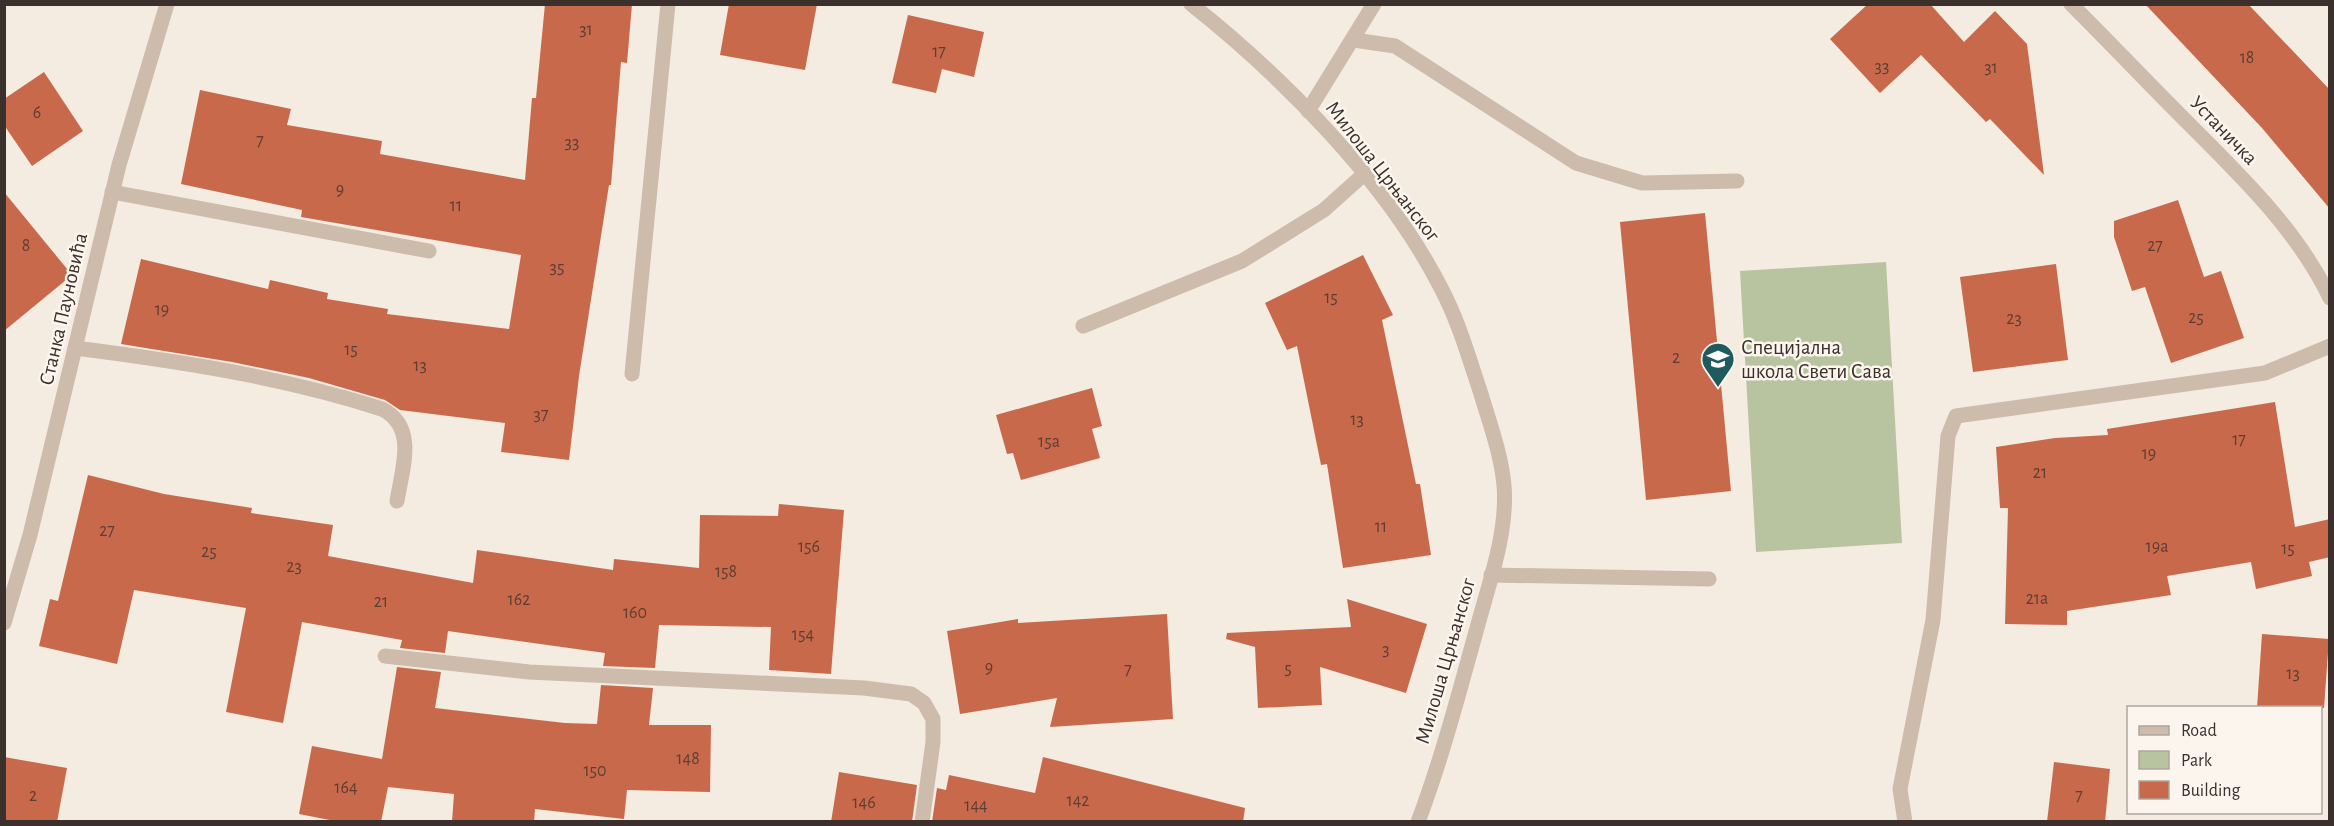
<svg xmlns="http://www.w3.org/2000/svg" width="2334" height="826" viewBox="0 0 2334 826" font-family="'Alegreya Sans',sans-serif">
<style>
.green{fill:#b8c4a0}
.building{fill:#c8694b}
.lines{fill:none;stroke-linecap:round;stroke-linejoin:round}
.lane{stroke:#cdbbac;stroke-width:15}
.street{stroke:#cdbbac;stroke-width:15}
.labels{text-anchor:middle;stroke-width:5;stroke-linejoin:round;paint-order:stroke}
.number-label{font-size:18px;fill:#5e3e33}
.street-label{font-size:21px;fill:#3b302b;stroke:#fbf5ee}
.poi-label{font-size:21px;fill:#3b302b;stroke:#fbf5ee;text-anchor:start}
</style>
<rect width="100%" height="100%" fill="#f4ebe1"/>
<!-- green -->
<path class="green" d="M1886,262L1902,543L1756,552L1740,271Z"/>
<!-- building -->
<g class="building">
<path d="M545,4H632L627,63L621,62L611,185H609L579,376L569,460L501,452L505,423L400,410L385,400L309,378L232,362L121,344L141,259L268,289L270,280L328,293L327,299L388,309L387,314L509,329L521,255L301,217L302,210L181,184L200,90L291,109L287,125L382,141L380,154L525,180L532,98H536Z"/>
<path d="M729,4H817L805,70L720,55Z"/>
<path d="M1868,4H1930L1964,42L1995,11L2027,44L2044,175L1990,119L1986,122L1921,55L1880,93L1830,39Z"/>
<path d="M2145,4H2248L2330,90V209L2262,128Z"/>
<path d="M908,15L984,32L974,77L942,69L936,93L892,83Z"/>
<path d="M44,72L83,131L32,166L4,125V99Z"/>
<path d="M4,192L72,275L4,331Z"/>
<path d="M2178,200L2204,277L2221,271L2244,338L2171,363L2145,287L2132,291L2114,237V221Z"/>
<path d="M1705,213L1731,491L1646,500L1620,222Z"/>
<path d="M1363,255L1393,315L1382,320L1416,484H1420L1431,555L1343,568L1327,464L1321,465L1297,346L1287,350L1265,303Z"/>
<path d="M2056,264L2068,360L1973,372L1960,277Z"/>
<path d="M1092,388L1102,426L1092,429L1100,458L1021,480L1013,453L1007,454L996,415Z"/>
<path d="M2275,402L2295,527L2330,519V557L2309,562L2312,576L2256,589L2251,562L2167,576L2171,595L2067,611V625L2005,624L2008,508H2000L1996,447L2055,438L2108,435L2107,429Z"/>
<path d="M88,475L164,494L252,508L251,513L333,525L328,556L473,583L477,550L613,570L614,559L699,568L700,515L778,516L779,504L844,510L831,674L769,670L771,627L659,625L655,668L603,666L605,653L448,631L445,653L400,648L402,640L302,622L283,723L226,712L246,608L134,590L117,664L39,646L50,599L58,601Z"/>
<path d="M1347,599L1427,624L1406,693L1320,667L1322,705L1258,708L1255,647L1226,639L1227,633L1351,627Z"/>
<path d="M1167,614L1173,719L1050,727L1057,698L960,714L947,631L1018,619V623Z"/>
<path d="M2262,634L2329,639L2324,708H2257Z"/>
<path d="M397,667L441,672L435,708L565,723L597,724L601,685L653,688L649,725H711L710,792L627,790L624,819L535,809L534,822H452L454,794L388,787L381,822H340L299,814L312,746L382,759Z"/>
<path d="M4,757L67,768L57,822H4Z"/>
<path d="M1043,757L1245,808L1243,822H932L937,788L946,790L949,775L1035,793Z"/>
<path d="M2054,762L2110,769L2105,822H2047Z"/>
<path d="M839,772L917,785L912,822H831Z"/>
</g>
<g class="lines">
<!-- lane -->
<g class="lane">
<path d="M1354,40L1395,46L1576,163L1642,183L1737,181"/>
<path d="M1491,575L1709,579"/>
</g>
<!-- street -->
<g class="street">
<path d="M1191,4C1284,78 1387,182 1441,288C1459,322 1469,358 1481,394C1490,424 1501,454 1504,485C1508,532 1489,583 1477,628C1459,693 1442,758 1418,822"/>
<path d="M2071,4C2111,44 2150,85 2190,125C2242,177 2298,231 2330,298"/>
<path d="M1308,111L1374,4"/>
<path d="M112,192L429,251"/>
<path d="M1083,326L1242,261L1324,210L1363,175"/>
<path d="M75,348C178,361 283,377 382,409C418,427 402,469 397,501"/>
<path d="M632,374L668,4"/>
<path d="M4,623L30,535L119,165L167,4"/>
<path d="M385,656L529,672L864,688L911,694L924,703L933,719V742L922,822"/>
<path d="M1905,822L1900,789L1933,620L1948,436L1956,416L2265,373L2330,346"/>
</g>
</g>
<!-- icons -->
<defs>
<symbol id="school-pin" viewBox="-11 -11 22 30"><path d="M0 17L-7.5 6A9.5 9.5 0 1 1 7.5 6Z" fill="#1f5a5e" stroke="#fbf5ee"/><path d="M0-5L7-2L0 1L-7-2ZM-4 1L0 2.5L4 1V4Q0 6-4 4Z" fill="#fff"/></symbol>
</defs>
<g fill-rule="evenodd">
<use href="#school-pin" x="1699" y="340" width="38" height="52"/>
</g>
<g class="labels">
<!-- number labels -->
<g class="number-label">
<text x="586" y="35">31</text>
<text x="939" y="57">17</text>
<text x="2247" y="63">18</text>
<text x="1882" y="72">33</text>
<text x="1991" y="73">31</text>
<text x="37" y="118">6</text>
<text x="260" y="146">7</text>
<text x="572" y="148">33</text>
<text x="340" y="195">9</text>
<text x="456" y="211">11</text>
<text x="26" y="251">8</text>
<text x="2155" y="251">27</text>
<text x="557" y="273">35</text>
<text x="1331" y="303">15</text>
<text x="162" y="315">19</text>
<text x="2196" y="323">25</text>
<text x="2014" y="324">23</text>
<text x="351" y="355">15</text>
<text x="1676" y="363">2</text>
<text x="420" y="371">13</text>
<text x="541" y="420">37</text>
<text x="1357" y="425">13</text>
<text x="2239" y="445">17</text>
<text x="1049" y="447">15a</text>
<text x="2149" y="459">19</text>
<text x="2040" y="478">21</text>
<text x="1381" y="532">11</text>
<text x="107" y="536">27</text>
<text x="809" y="552">156</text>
<text x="2157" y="552">19a</text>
<text x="2288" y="554">15</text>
<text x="209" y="557">25</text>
<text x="294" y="572">23</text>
<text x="726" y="577">158</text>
<text x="2037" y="604">21a</text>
<text x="519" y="605">162</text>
<text x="381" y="607">21</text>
<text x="635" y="618">160</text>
<text x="803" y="640">154</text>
<text x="1386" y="655">3</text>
<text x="989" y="673">9</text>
<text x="1288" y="674">5</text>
<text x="1128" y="675">7</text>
<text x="2293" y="679">13</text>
<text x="688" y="764">148</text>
<text x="595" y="776">150</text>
<text x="346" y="793">164</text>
<text x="33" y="801">2</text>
<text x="2079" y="801">7</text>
<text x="1078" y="806">142</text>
<text x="864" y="808">146</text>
<text x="976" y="811">144</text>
</g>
<!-- street labels -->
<g class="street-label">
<text transform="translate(2224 130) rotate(46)" y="7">Устаничка</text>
<text transform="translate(1383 171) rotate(52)" y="7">Милоша Црњанског</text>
<text transform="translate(63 309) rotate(-77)" y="7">Станка Пауновића</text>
<text transform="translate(1445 661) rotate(-74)" y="7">Милоша Црњанског</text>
</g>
<!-- poi labels -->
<g class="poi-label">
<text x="1741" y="354">Специјална<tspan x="1741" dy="24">школа Свети Сава</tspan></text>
</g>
</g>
<!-- border -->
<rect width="2334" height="826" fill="none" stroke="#3b302b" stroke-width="12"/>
<!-- legend -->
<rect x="2127" y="706" width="195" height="108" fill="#fbf5ee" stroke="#aea6a0" stroke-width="1.5"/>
<rect x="2139" y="726" width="30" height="9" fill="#cdbbac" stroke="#aea6a0" stroke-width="1.5"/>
<text x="2181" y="736" font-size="18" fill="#3b302b">Road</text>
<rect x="2139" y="751" width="30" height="18" fill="#b8c4a0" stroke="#aea6a0" stroke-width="1.5"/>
<text x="2181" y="766" font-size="18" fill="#3b302b">Park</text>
<rect x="2139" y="781" width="30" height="18" fill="#c8694b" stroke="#aea6a0" stroke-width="1.5"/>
<text x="2181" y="796" font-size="18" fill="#3b302b">Building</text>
</svg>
